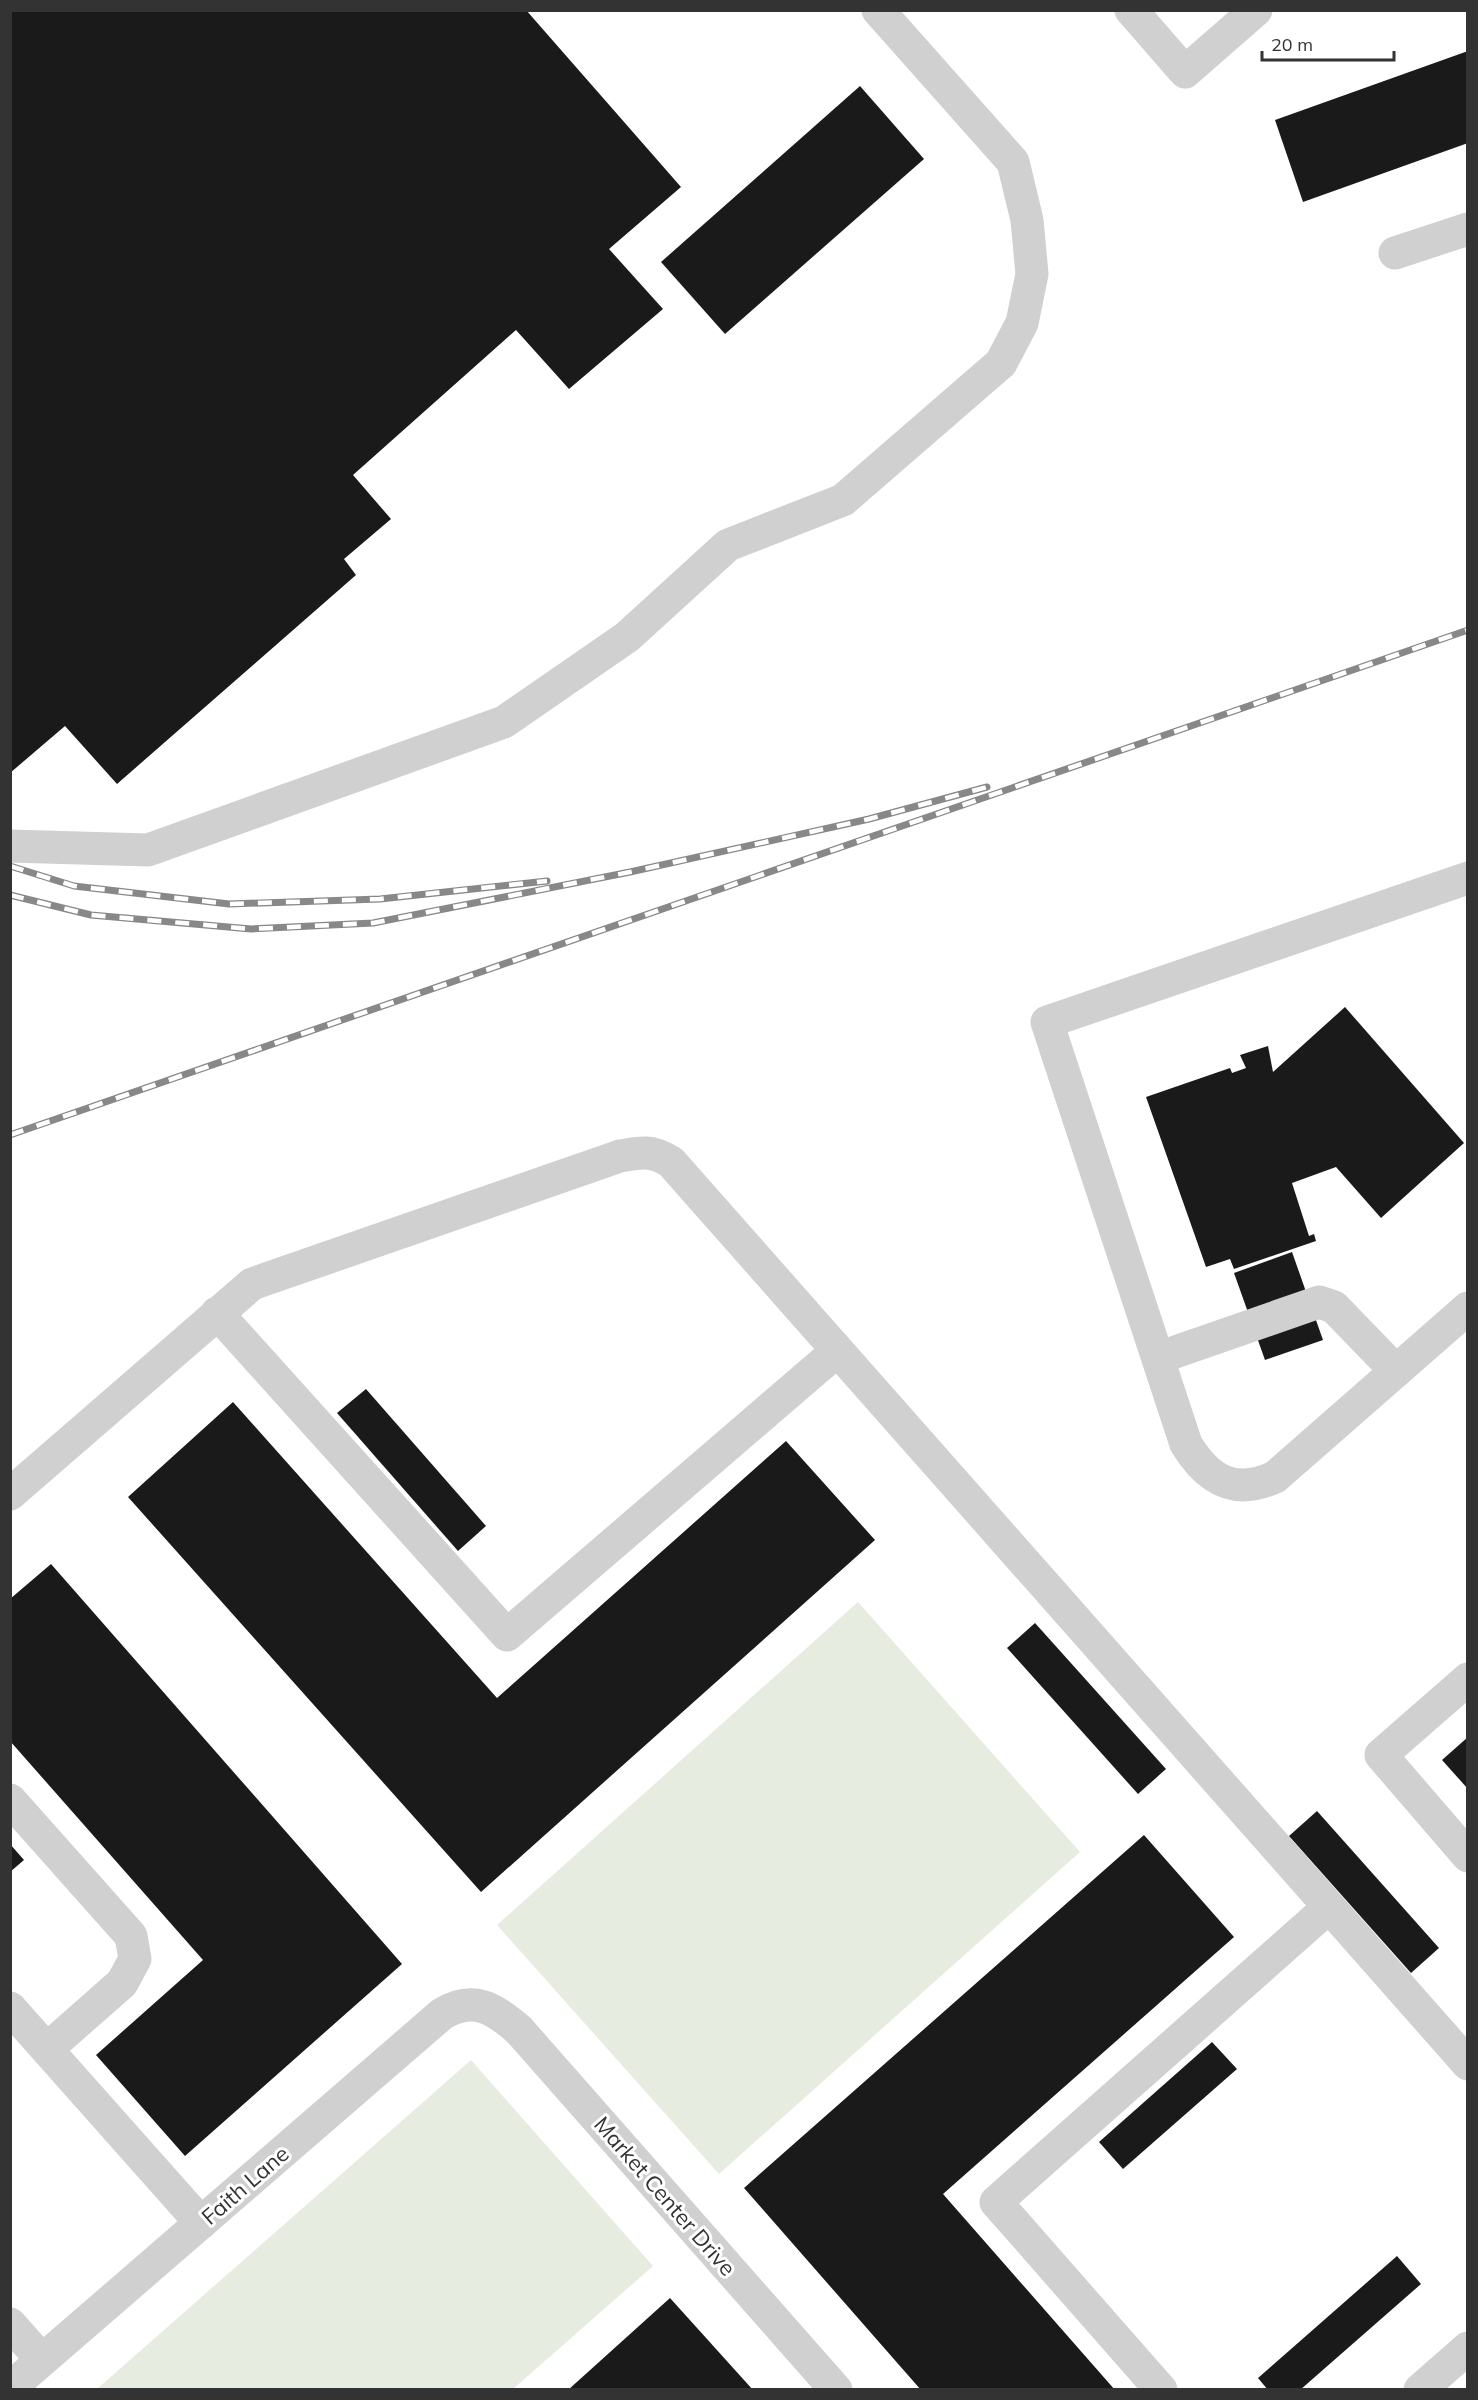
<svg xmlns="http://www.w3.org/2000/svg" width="1478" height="2400" viewBox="0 0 1478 2400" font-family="Mulish,sans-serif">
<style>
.green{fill:#e6ecdf}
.building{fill:#1a1a1a}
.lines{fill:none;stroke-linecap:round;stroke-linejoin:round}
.minor{stroke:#d0d0d0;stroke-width:33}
.rail-casing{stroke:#888;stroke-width:7}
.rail{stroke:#fff;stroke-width:4.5;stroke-dasharray:14;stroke-linecap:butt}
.labels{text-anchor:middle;stroke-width:6;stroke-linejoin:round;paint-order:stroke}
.street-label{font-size:22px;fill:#333;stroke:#fff}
</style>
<rect width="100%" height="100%" fill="#fff"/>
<!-- green -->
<g class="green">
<path d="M858,1602L1080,1852L719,2174L497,1925Z"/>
<path d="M471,2060L653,2266L513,2389H97Z"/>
</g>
<!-- building -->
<g class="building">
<path d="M10,10H526L681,187L609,249L663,309L569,389L516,330L353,475L391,519L344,559L356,575L117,784L65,726L10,773Z"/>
<path d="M1468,51V143L1303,202L1275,120Z"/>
<path d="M860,86L924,159L725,334L661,262Z"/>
<path d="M1345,1007L1464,1143L1381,1218L1336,1167L1292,1183L1309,1236L1314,1234L1316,1241L1234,1269L1230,1259L1206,1267L1146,1097L1230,1068L1232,1073L1246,1068L1240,1055L1268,1046L1273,1072Z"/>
<path d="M1292,1252L1323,1340L1265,1360L1234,1273Z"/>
<path d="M366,1389L486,1526L458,1551L337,1413Z"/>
<path d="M233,1402L497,1698L786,1441L875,1540L481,1892L128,1497Z"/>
<path d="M51,1564L402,1964L185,2156L96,2055L203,1960L10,1741V1599Z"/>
<path d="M1035,1623L1166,1769L1138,1794L1007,1648Z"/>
<path d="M1468,1737V1789L1442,1760Z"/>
<path d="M1317,1811L1439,1948L1411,1973L1289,1836Z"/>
<path d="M1144,1835L1234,1937L943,2194L1115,2390H921L744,2188Z"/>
<path d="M10,1844L24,1860L10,1872Z"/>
<path d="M1212,2042L1237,2069L1123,2169L1099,2142Z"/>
<path d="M1397,2256L1421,2284L1300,2390H1268L1258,2378Z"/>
<path d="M670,2298L753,2390H568Z"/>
</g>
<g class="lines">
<!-- minor -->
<g class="minor">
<path d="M1131,10L1185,72L1256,10"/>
<path d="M1395,253L1468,229"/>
<path d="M10,846L148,850L504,722L627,637L728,545L843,500L1001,363L1022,323L1032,274L1027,220L1013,162L878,10"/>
<path d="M1468,878L1047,1022L1186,1444C1208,1480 1234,1496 1275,1477L1468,1308"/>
<path d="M217,1313L507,1635L837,1351"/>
<path d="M1158,1358L1319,1302L1334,1307L1396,1371"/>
<path d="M10,1494L252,1284L620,1156C641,1152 652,1150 671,1162L1468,2064"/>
<path d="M1468,1679L1381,1755L1468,1856"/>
<path d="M10,1800L131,1936L135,1959L122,1983L47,2049"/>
<path d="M10,2008L201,2223"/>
<path d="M10,2324L42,2360"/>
<path d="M10,2388L442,2014C473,1995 494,2008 519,2030L836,2390"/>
<path d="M1161,2390L996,2202L1329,1907"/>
<path d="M1420,2390L1468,2348"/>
</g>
<defs>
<g id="rail">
<path d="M10,866L74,886L229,904L380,899L547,881"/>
<path d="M10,895L91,915L251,929L373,923L630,872L869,819L987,787"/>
<path d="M10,1135L1468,630"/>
</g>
</defs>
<!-- rail casing -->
<use href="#rail" class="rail-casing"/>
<!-- rail -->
<use href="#rail" class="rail"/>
</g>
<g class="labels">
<!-- street labels -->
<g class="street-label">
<text transform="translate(245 2185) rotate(-41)" y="8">Faith Lane</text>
<text transform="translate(665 2196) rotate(49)" y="8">Market Center Drive</text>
</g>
</g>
<!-- border -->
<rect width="1478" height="2400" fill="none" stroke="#333333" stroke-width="24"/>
<!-- scale -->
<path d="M1262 51v9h132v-9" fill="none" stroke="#333333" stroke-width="3"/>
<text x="1271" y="51" font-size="18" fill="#333333" stroke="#ffffff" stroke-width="4.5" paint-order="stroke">20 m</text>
</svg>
